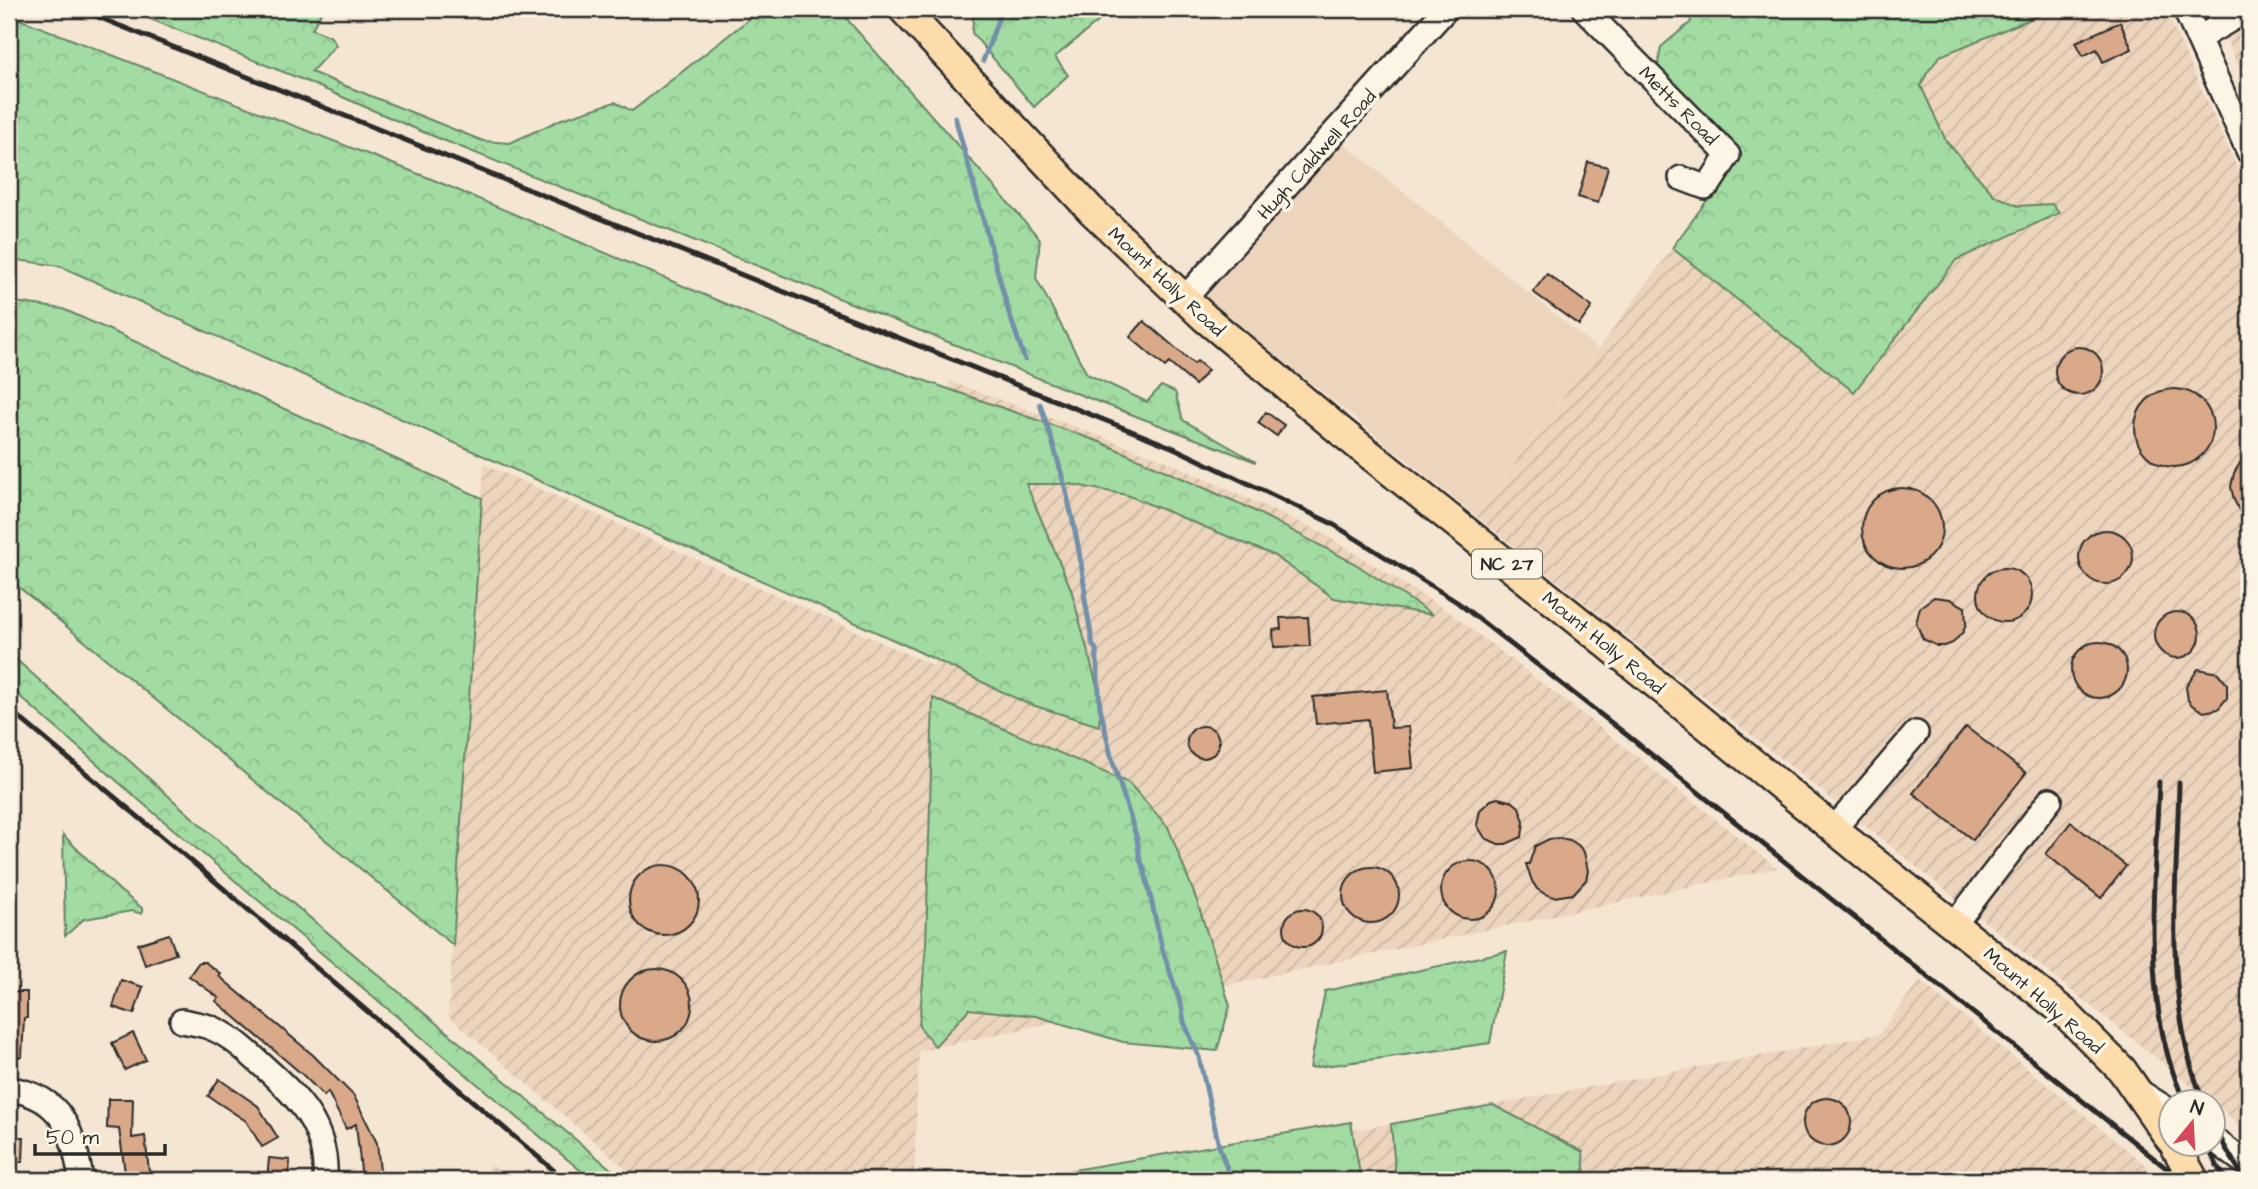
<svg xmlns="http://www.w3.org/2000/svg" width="2258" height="1189" viewBox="0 0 2258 1189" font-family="'Architects Daughter',sans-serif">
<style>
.built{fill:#edd4bd}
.industrial{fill:url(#industrial-furrows)}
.forest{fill:url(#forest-crowns);stroke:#668466;stroke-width:2}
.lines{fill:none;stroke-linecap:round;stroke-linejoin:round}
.stream{stroke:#7290aa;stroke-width:5}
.building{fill:#d9a98a;stroke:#2b2b2b;stroke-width:2}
.minor-casing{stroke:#2b2b2b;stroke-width:28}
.major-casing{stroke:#2b2b2b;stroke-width:33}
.minor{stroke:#fcf5e5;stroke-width:23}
.major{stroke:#fddcac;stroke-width:28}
.rail{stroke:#2b2b2b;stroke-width:5}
.labels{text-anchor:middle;stroke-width:7;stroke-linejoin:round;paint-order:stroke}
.shield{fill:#fcf5e5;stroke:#6a6863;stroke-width:2}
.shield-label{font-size:18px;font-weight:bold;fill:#2b2b2b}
.street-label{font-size:19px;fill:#2b2b2b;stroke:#fcf5e5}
</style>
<defs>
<pattern id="industrial-furrows" width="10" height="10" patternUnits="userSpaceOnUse" patternTransform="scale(1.75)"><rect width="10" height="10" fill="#edd4bd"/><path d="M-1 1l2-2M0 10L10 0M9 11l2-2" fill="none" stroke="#cbb6a3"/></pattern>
<pattern id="forest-crowns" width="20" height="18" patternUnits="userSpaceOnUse" patternTransform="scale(1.75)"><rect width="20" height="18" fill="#a2dca2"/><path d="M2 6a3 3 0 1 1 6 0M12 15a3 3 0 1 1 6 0" fill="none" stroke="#8cbd8c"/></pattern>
</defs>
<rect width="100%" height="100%" fill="#f5e6d3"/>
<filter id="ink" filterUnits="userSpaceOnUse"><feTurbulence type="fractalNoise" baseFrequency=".0143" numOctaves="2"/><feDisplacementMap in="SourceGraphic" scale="14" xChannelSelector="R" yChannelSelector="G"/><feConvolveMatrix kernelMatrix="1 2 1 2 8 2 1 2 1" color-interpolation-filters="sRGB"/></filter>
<g filter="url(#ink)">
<!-- built -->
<path class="built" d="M1338,139L1598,349L1476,516L1200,293Z"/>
<!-- industrial -->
<g class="industrial">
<path d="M2055,9H2165L2249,194V1132L1476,516L1768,118L1904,70Z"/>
<path d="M2211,9H2249V91L2227,41Z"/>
<path d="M949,381L1162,459L1321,532L1449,612L1597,725L1777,868L919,1051L914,1180H639L448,1016L484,464L934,666Z"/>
<path d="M1920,981L2164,1180H1081L1879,1034Z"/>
<path d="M490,1164L510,1180H487Z"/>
</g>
<!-- forest -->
<g class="forest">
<path d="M125,9H323L312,29L330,36L336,45L311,72L483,141L510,143L562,119L615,102L632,111L762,9H838L1040,239L1036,278L1087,374L1147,402L1161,386L1175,392L1183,420L1256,462L1073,392L423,132L301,79Z"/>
<path d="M974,9H1137L1127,18L1110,12L1055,57L1068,75L1034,107L972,33Z"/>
<path d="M1688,9H2055L1940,56L1927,73L1921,86L1946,141L1994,195L2018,206L2052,204L2059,213L1956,260L1854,392L1672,248L1741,154L1657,70L1661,47L1691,22Z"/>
<path d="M9,15L429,178L820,344L1100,442L1245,506L1354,563L1433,615L1334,598L1273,555L1127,495L1070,484H1026L1071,589L1101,701L1099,726L1026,703L905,645L60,266L9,259Z"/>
<path d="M9,301L63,309L482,498L453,945L9,579Z"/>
<path d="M9,653L230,851L624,1180H592L147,807L9,687Z"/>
<path d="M933,698L1129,783L1168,827L1197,901L1230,1006L1217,1051L1123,1042L1036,1016L969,1009L935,1046L919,1026L926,946Z"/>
<path d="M63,835L119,890L142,908V914L132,911L84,919L65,936Z"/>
<path d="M1507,951L1490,1043L1310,1068L1325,991Z"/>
<path d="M1493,1105L1583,1152L1585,1180H1396L1391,1124Z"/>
<path d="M1351,1122L1361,1180H1016Z"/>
</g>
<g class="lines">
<!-- stream -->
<g class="stream">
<path d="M983,61L1002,9"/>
<path d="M955,117L1009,313L1025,360"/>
<path d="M1040,404C1061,465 1077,527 1085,591L1084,594L1093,646L1096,649L1100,707L1111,756L1137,839L1140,860L1144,868L1162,948L1182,1008L1184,1022L1199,1057L1219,1146L1231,1180"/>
</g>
</g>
<!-- building -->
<g class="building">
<path d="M2120,22L2132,49L2103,62L2097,49L2083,56L2076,42Z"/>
<path d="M1588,162L1608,167L1598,203L1578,197Z"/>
<path d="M1547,274L1592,307L1579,325L1533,292Z"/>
<path d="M1144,321L1194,364L1197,361L1208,370L1195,385L1169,363L1165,367L1130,337Z"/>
<circle cx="2079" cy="371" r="24"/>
<circle cx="2174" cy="428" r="39"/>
<path d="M1266,412L1284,425L1277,436L1258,423Z"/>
<path d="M2249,448V530L2234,500L2231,487L2234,473Z"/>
<circle cx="1902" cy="528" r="40"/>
<circle cx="2106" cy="557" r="27"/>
<circle cx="2005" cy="595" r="27"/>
<path d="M1934,597L1950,599L1965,607L1966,624L1963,632L1953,643L1945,646H1937L1923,639L1916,623L1920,607Z"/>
<circle cx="2177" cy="635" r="23"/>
<path d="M1308,617L1310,646L1274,647L1273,630L1281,629L1280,618Z"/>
<circle cx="2099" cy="670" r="28"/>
<path d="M2198,669L2218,673L2227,684V698L2218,709L2204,712L2192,705L2188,700L2186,687Z"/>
<path d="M1387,690L1391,728L1409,727L1413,768L1373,772L1368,719L1316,724L1313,697Z"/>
<circle cx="1203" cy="742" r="16"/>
<path d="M1966,727L2026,773L1973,840L1913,793Z"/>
<path d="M1498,798L1513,802L1519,807L1524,821L1522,837L1506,844H1498L1485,838L1477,825L1480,810L1491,800Z"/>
<path d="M2071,822L2126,866L2101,898L2046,854Z"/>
<path d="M1559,838L1570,840L1578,845L1584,852L1588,871L1586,880L1573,894L1554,897L1545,894L1537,889L1532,881L1526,864H1529L1535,846L1549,839Z"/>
<circle cx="1470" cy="890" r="29"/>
<circle cx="664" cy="900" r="35"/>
<circle cx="1371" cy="895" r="28"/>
<circle cx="1303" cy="928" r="19"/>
<path d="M169,934L176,954L145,965L138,944Z"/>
<path d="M199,962H205L221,974L219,976L313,1055L354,1096L377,1143L381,1180H362L356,1124L346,1129L328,1092L324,1096L303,1075L216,1001L219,998L189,976Z"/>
<circle cx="656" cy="1005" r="36"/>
<path d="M121,980L143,987L134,1014L113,1007Z"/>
<path d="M9,992H27V1018H24L22,1057H9Z"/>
<path d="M133,1033L146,1060L125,1070L112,1043Z"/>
<path d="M219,1079L258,1106L278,1138L262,1147L246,1121L208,1096Z"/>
<circle cx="1827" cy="1122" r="24"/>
<path d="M108,1099H133L132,1138L145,1136L150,1180H126L119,1129L107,1128Z"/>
<path d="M9,1137H24L23,1162H9Z"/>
<path d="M269,1158L290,1160L289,1180H267Z"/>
</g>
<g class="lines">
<defs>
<g id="minor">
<path d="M1584,9L1728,155L1710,183L1705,187L1681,178"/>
<path d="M2185,9L2249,152"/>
<path d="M2199,38L2249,9"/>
<path d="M1184,299L1446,9"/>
<path d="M1834,829L1916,733"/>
<path d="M1954,925L2050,800"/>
<path d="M182,1021C191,1023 200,1024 209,1027C229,1034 247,1051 262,1065C299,1098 328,1127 325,1180"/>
<path d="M9,1089C63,1096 74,1133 81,1180"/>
<path d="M2140,1092L2170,1111"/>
<path d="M2212,1138L2249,1166"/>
</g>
<g id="major">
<path d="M903,9L1091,210L1205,318L1344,434L1601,639L1868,857L2064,1012L2122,1070L2170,1139"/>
<path d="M2174,1144L2194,1180"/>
</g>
</defs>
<!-- minor casing -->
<use href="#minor" class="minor-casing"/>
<!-- major casing -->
<use href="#major" class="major-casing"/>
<!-- minor -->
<use href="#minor" class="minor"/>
<!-- major -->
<use href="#major" class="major"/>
<!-- rail -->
<g class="rail">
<path d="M78,9L1174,448L1331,523L1457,602L1632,739L2181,1180"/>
<path d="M9,709L190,860L565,1180"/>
<path d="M2159,782C2155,885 2139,1006 2185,1102"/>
<path d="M2179,783C2177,886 2162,1005 2204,1102"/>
<path d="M2212,1120L2225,1147L2245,1180"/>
<path d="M2206,1144L2219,1169L2228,1180"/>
</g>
</g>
</g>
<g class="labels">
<!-- shield labels -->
<rect class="shield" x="1472" y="549.5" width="70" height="29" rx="5"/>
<g class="shield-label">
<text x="1507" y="570">NC 27</text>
</g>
<!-- street labels -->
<g class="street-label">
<text transform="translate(1679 105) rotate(45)" y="7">Metts Road</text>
<text transform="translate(1316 154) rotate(-48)" y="7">Hugh Caldwell Road</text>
<text transform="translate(1167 281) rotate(43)" y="7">Mount Holly Road</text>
<text transform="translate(1604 642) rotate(39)" y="7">Mount Holly Road</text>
<text transform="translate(2044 1000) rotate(41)" y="7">Mount Holly Road</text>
</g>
</g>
<!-- margin -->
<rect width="2258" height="1189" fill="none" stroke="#fcf5e5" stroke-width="35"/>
<rect x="18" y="18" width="2223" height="1154" fill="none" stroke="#2b2b2b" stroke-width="2.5" filter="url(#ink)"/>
<!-- north arrow -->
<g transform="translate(2192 1123) rotate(18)"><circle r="33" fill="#fcf5e5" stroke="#a8a49b" stroke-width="2"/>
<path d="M0-5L12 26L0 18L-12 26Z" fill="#d1495b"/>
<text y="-10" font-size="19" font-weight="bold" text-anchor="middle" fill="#2b2b2b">N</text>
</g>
<!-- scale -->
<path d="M35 1144v10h130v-10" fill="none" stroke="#2b2b2b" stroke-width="3.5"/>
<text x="46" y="1144" font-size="21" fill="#2b2b2b" stroke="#fcf5e5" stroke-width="5" paint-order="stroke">50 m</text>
</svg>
